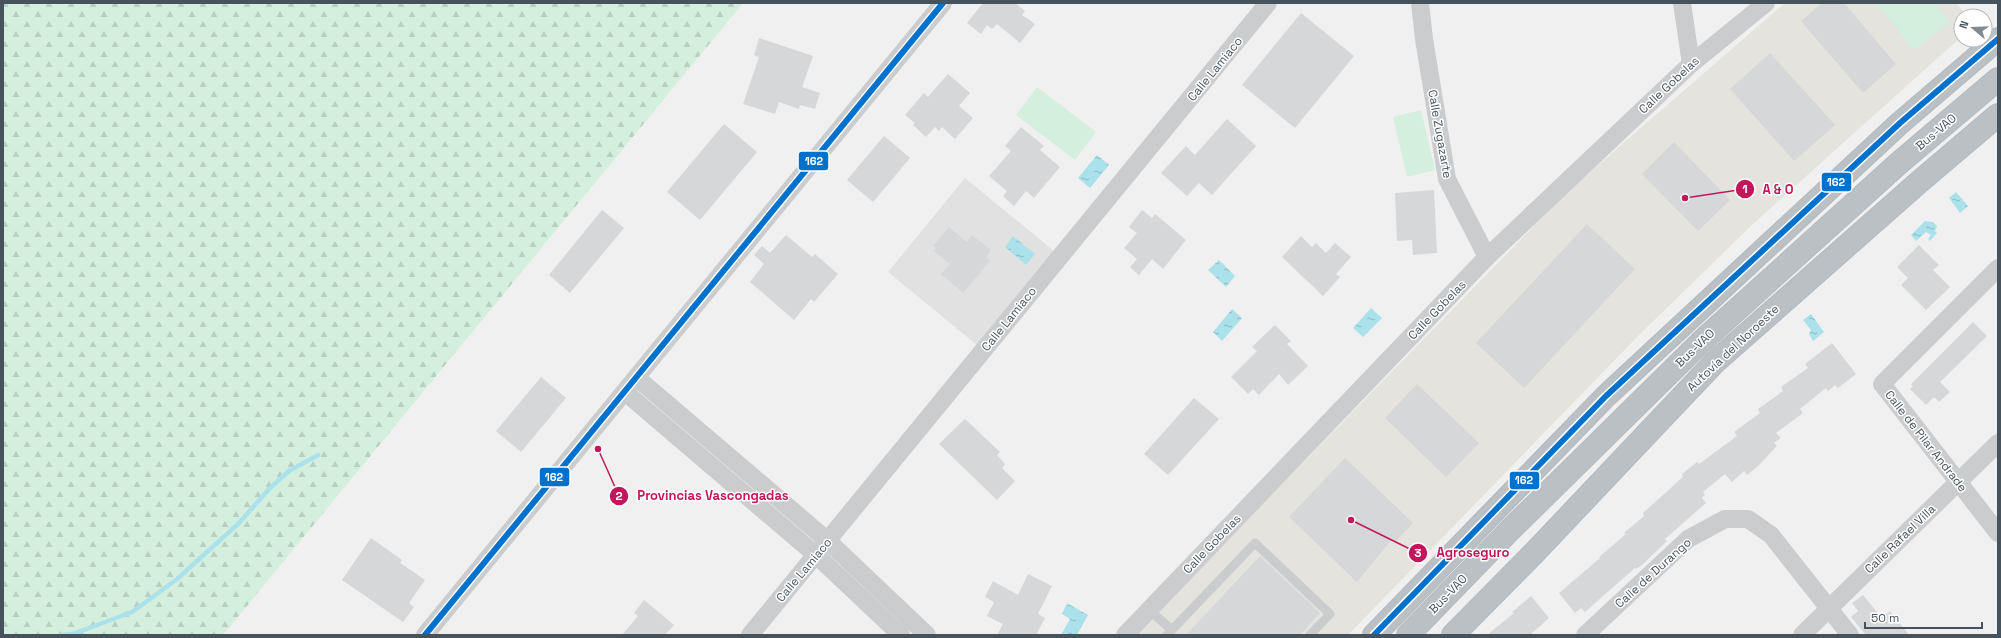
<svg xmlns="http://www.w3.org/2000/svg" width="2001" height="638" viewBox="0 0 2001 638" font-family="'Space Grotesk',sans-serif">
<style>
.commercial{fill:#e4e3de}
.education{fill:#e2e1e2}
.forest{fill:url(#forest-firs)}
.park{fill:#d5efde}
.water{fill:url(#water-ripples)}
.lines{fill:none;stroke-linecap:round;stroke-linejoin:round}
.stream{stroke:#abe1eb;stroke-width:4.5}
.building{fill:#d6d7d8}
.highway-casing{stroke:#b5babf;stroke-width:24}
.lane{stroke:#caccce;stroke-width:9}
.street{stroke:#caccce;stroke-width:18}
.highway{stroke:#bbc0c5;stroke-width:22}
.bus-1-casing{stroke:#fff;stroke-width:9}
.bus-1{stroke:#0072ce;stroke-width:6}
.labels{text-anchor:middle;stroke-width:3;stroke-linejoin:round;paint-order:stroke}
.street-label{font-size:12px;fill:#47535c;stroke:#fff}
.leader{fill:none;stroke:#c2185b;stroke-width:1.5}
.callout-dot{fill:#c2185b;stroke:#fff;stroke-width:1.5}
.mark-label{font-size:12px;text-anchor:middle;font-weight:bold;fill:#fff}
.callout-label{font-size:13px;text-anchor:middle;font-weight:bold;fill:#c2185b;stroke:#fff;stroke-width:3;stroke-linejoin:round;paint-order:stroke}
.line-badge{stroke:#fff;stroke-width:1.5}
.badge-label{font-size:11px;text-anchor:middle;font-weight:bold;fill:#fff}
</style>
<defs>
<pattern id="forest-firs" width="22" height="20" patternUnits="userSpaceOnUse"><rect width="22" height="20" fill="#d5efde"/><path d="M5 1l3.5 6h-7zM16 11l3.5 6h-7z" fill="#b8cfc1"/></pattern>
<pattern id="water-ripples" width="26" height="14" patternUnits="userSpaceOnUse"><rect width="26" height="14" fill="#abe1eb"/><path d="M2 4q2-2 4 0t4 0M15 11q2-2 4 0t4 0" fill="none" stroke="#8db9c2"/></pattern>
</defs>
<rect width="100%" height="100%" fill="#f0f0f0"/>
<!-- commercial -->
<path class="commercial" d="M1785,3H1956L1967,16H1961V37L1753,224L1640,334L1348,635H1135L1567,192Z"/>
<!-- education -->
<path class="education" d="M965,178L1054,251L977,345L888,272Z"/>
<!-- forest -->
<path class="forest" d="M3,3H743L223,635H3Z"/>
<!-- park -->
<g class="park">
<path d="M1876,3H1935L1950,22L1914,50Z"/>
<path d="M1037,87L1096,132L1075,160L1016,115Z"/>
<path d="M1421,110L1435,170L1407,177L1393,117Z"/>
</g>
<!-- water -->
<g class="water">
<path d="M1097,155L1109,165L1090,188L1078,178Z"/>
<path d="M1956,192L1968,206L1960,213L1949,198Z"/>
<path d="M1925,221L1933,222L1937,226L1935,231L1937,233L1930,241L1928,239L1931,235L1926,232L1916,241L1911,235Z"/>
<path d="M1013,236L1035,254L1026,265L1005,247Z"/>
<path d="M1219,260L1235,276L1226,287L1208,270Z"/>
<path d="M1371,308L1382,318L1363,337L1353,328Z"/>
<path d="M1232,309L1242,318L1222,341L1213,332Z"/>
<path d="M1811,314L1824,332L1813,341L1809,334L1811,330L1803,320Z"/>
<path d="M1067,603L1088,615L1077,635H1061L1070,619L1062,614Z"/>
</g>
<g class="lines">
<!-- stream -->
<path class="stream" d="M62,635L73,634L132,612L176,580L239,523L269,489L289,471L318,455"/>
</g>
<!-- building -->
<g class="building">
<path d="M983,3H1015L1025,11L1022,15L1035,24L1020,43L997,24L992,29L987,25L981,34L967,23Z"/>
<path d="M1822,3H1844L1896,64L1863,93L1801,21Z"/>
<path d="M1301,13L1354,56L1295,128L1242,85Z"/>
<path d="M759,38L813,56L802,87L820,93L815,109L800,105L799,109L779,102L775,114L743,104L759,57L754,55Z"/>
<path d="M1770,53L1835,125L1794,161L1730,89Z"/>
<path d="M948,74L970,93L959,106L973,118L955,139L942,127L939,131L935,127L926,137L913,125L915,123L905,115L924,93L928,97Z"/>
<path d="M1227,119L1256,146L1212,195L1199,183L1187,196L1161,173L1186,146L1195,155Z"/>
<path d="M724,124L757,152L700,220L667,192Z"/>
<path d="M1021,127L1044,146L1040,150L1060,167L1034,198L1026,191L1014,206L1003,196L1007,191L989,176L1011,151L1005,146Z"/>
<path d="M884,136L910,158L873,202L847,180Z"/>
<path d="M1674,142L1730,200L1698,231L1642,174Z"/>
<path d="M1434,190L1437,253L1413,255L1412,240L1397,241L1395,193Z"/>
<path d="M602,210L624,228L570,293L549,275Z"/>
<path d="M1142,210L1152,218L1155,214L1186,240L1163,269L1152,259L1139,275L1130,267L1137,259L1124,248L1137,233L1129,227Z"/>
<path d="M1587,224L1635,269L1524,388L1476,343Z"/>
<path d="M949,227L967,242L972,235L991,250L986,257L990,261L963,293L941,274L950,264L934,251L936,248L933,246Z"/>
<path d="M786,235L812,257L815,254L838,274L814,302L811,299L794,320L750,282L764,264L754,255L762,246L770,253Z"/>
<path d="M1301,236L1312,247L1316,243L1326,253L1335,243L1351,257L1336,274L1340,277L1323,296L1282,257Z"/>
<path d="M1919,245L1939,265L1933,270L1950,287L1926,310L1901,285L1908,278L1897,267Z"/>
<path d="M1973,322L1987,336L1940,382L1950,392L1939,402L1934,397L1926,405L1910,389L1913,386L1911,384Z"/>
<path d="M1275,325L1291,341L1287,344L1308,366L1288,385L1279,374L1259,395L1253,389L1248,394L1231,377L1257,351L1252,347Z"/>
<path d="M1832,343L1856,374L1838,388L1835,385L1828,391L1826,388L1800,409L1803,413L1776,433L1781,438L1774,443L1777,446L1758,466L1747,475L1744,471L1732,482L1725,474L1703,492L1705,495L1702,498L1706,503L1665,539L1667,541L1642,565L1636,569L1635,568L1585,612L1581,608L1575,613L1559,593L1600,558L1599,557L1626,534L1624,533L1644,516L1643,513L1683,477L1682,474L1697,462L1699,464L1737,436L1734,432L1760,413L1758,409L1783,391L1781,387L1808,368L1805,364Z"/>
<path d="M541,377L566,398L521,452L496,431Z"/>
<path d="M1417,384L1479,443L1446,477L1385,418Z"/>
<path d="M1194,398L1219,419L1168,475L1144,454Z"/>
<path d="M965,419L1000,452L997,455L1005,464L1002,468L1015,481L997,500L939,444Z"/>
<path d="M1345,458L1413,523L1395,542L1392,539L1357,582L1289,517Z"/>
<path d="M371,538L402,560L400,563L425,580L409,603L414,607L403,622L342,580Z"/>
<path d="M1260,556L1320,613L1300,635H1186Z"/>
<path d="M1028,574L1052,586L1038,614L1045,618L1036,635H997L1003,624L987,616L994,602L985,597L993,581L1018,595Z"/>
<path d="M1863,595L1882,618L1890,611L1909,635H1866L1851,617L1858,611L1852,603Z"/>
<path d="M1531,596L1549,618L1530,635H1487L1514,613L1512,612Z"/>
<path d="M644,600L674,625L665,635H622L638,616L634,613Z"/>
</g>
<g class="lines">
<defs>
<g id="highway">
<path d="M1374,635L1606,396L1900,123L1998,39"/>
<path d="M1408,635L1510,530L1701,342L1899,163L1998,79"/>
<path d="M1453,635L1534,553L1715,362L1918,183L1998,115"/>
</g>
</defs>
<!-- highway casing -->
<use href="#highway" class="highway-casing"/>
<!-- lane -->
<g class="lane">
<path d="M1149,610L1172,630"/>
<path d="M1167,635L1255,543L1330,614L1310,635"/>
</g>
<!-- street -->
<g class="street">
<path d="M1420,3L1424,39L1447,179L1487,257"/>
<path d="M1682,3L1691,64"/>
<path d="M1998,268L1882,384L1998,533"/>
<path d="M637,378L828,541L927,635"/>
<path d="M625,392L816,555L901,635"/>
<path d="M425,635L943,3"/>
<path d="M750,635L1268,3"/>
<path d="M1125,635L1487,257L1691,64L1766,3"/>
<path d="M1585,635L1688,539L1725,519H1748L1771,535L1850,635"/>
<path d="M1802,635L1998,443"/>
</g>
<!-- highway -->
<use href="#highway" class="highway"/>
<defs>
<g id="bus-1">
<path d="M425,635L943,3"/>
<path d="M1374,635L1606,396L1900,123L1998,39"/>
</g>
</defs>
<!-- bus-1 casing -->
<use href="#bus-1" class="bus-1-casing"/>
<!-- bus-1 -->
<use href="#bus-1" class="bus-1"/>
</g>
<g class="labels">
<!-- street labels -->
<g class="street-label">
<text transform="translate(1215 69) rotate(-51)" y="4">Calle Lamiaco</text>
<text transform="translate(1669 85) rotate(-43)" y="4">Calle Gobelas</text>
<text transform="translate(1936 132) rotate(-40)" y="4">Bus-VAO</text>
<text transform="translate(1440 134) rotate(80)" y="4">Calle Zugazarte</text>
<text transform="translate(1437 310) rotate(-46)" y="4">Calle Gobelas</text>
<text transform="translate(1009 319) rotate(-51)" y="4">Calle Lamiaco</text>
<text transform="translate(1695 348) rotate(-44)" y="4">Bus-VAO</text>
<text transform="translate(1733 348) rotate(-43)" y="4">Autovía del Noroeste</text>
<text transform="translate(1926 441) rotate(52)" y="4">Calle de Pilar Andrade</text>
<text transform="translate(1900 539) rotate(-44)" y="4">Calle Rafael Villa</text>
<text transform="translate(1212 544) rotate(-46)" y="4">Calle Gobelas</text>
<text transform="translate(804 570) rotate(-50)" y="4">Calle Lamiaco</text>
<text transform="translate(1653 573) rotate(-42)" y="4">Calle de Durango</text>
<text transform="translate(1448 594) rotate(-46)" y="4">Bus-VAO</text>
</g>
</g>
<!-- callouts -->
<path class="leader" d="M1685 198L1745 189M598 449L619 496M1351 520L1418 553"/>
<g class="callout-dot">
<circle cx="1685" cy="198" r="4"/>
<circle cx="598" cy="449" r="4"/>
<circle cx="1351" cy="520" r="4"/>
<circle cx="1745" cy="189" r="10"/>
<circle cx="619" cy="496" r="10"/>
<circle cx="1418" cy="553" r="10"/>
</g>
<g class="mark-label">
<text x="1745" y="193">1</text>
<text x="619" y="500">2</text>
<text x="1418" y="557">3</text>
</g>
<g class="callout-label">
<text x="1778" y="194">A &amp; O</text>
<text x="713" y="500">Provincias Vascongadas</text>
<text x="1473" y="557">Agroseguro</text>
</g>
<g class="line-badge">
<rect x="798" y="151" width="31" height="20" rx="4" fill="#0072ce"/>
<rect x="1821" y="172" width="31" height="20" rx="4" fill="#0072ce"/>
<rect x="539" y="467" width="31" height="20" rx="4" fill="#0072ce"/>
<rect x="1509" y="471" width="31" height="19" rx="4" fill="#0072ce"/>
</g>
<g class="badge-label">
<text x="814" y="165">162</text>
<text x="1836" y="186">162</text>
<text x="554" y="481">162</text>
<text x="1524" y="484">162</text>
</g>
<!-- border -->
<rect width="2001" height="638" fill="none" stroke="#47535c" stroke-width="8"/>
<!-- north arrow -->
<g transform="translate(1973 28) rotate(289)"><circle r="19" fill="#ffffff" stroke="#b5babe"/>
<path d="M0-3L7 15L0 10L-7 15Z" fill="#828a90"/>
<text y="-6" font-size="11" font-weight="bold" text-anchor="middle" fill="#47535c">N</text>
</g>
<!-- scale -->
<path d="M1865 622v6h117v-6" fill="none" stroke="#47535c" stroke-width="2"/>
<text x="1871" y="622" font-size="12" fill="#47535c" stroke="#ffffff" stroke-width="3" paint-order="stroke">50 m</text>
</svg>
